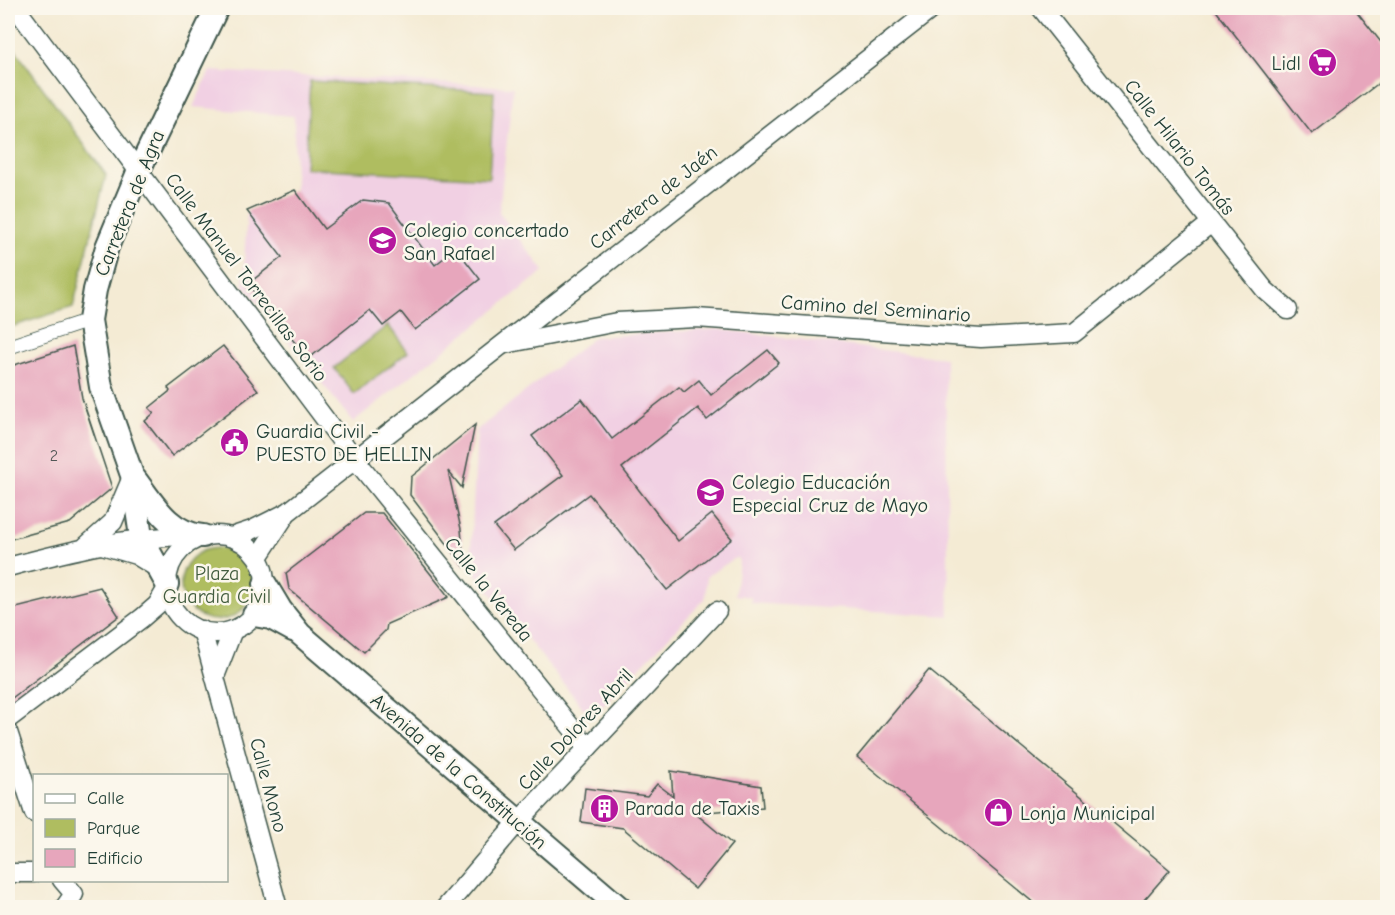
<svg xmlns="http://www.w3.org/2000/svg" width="1395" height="915" viewBox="0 0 1395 915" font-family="'Comic Neue',sans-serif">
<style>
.built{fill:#f1d0e3}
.green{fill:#afbd60;stroke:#677d4a;stroke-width:1.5}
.building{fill:#e7a6bc}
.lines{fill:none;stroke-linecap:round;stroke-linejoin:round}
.pedestrian-casing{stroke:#3f574c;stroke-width:16}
.minor-casing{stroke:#3f574c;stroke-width:21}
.tertiary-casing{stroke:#3f574c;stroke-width:26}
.pedestrian{stroke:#fff;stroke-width:14}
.minor{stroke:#fff;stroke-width:18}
.tertiary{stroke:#fff;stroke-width:22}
.labels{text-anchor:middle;stroke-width:5;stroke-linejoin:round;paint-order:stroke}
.number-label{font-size:16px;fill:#515756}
.poi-label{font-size:20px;fill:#1f3d34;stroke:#fbf7ec;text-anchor:start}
.street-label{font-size:20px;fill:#1f3d34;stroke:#fbf7ec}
.park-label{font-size:20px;fill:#435d3f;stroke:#fbf7ec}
</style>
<rect width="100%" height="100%" fill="#fbf7ec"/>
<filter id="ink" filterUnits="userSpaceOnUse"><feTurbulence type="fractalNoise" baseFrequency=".0167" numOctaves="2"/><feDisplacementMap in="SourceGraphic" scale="12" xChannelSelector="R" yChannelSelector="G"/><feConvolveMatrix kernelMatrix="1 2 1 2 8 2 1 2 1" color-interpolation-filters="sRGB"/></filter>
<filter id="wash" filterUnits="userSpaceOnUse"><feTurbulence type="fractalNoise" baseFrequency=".008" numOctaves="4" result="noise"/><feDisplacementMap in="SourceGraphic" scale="24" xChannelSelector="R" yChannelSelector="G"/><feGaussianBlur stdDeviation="1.35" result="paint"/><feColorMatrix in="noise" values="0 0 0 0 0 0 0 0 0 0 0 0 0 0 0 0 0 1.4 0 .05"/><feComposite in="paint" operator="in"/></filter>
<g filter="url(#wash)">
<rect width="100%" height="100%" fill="#f4ebd4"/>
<!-- built -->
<g class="built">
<path d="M210,71L513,87L499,212L544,271L353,422L243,285L247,211L295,190L294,116L193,107Z"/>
<path d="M717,329L945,358L949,616L751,603V597L735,595L739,562L737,557L707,576L705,599L591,718L470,567L477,430L594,337Z"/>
</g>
<!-- green -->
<g class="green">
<path d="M8,40L106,175L73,307L8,328Z"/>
<path d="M310,81L494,92L489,178L305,168Z"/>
<path d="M388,325L408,352L354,394L334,368Z"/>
<circle cx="217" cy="584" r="36"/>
</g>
<g id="blocks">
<!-- building -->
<g class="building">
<path d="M1214,8H1354L1388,51V76L1312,134Z"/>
<path d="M295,190L324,229L363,200L389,203L435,265L449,254L462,256L480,279L415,330L401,312L383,326L370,310L308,359L248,284L282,257L247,211Z"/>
<path d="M73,346L82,398L112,488L70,523L8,540V367Z"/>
<path d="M223,346L258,390L172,456L145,421L154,413L149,408L170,391L168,388Z"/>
<path d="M768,350L779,363L707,420L698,408L622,468L678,541L712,514L732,539L667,590L589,494L514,550L494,526L563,475L532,436L582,399L612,439L679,387L684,392L699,380L711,395Z"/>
<path d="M475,425L462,488L448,471L461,529L464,566L410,495L411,477Z"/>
<path d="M364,513H382L449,597L387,624L386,630L364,652L289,589L286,573Z"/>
<path d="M100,587L119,616L8,701V610Z"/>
<path d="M929,670L1170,870L1137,908H1040L857,757Z"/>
<path d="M671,771L761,786L763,807L695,813L732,844L695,889L623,828L581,822L585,788L647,796L657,784L673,796Z"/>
</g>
</g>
</g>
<g filter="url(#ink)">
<use href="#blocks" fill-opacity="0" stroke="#3f574c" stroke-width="1.5"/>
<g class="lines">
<defs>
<path id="pedestrian" d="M8,347L90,320"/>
<g id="minor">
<path d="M16,8L355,459L588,748"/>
<path d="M1041,8L1265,290L1288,310"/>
<path d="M505,344L617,322L696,318L981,338L1074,333L1211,223"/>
<circle cx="216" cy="584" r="49"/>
<path d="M231,537L252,530L288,512L933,8"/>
<path d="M102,545L136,555L159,569"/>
<path d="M86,546L113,522L132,477"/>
<path d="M258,557L285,516"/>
<path d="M8,567C73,550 123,537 191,536"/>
<path d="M202,630L278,908"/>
<path d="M216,674L233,630"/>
<path d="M8,719L142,618L157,605L167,588"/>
<path d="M8,732L34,813"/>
<path d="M8,873H34"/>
<path d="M62,880L74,894L64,908"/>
<path d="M445,908L518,822L717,611"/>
</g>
<g id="tertiary">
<path d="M135,479C153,503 170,534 203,536"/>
<path d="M167,584L141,537L132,475L101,387L90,320L95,290L107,247L139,170L217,8"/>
<path d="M265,584L280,609L300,634L620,908"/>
<path d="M254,615L271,618L293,630"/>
</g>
</defs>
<!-- pedestrian casing -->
<use href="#pedestrian" class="pedestrian-casing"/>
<!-- minor casing -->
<use href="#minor" class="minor-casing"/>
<!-- tertiary casing -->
<use href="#tertiary" class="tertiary-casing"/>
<!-- pedestrian -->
<use href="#pedestrian" class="pedestrian"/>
<!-- minor -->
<use href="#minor" class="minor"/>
<!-- tertiary -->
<use href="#tertiary" class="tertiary"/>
</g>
</g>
<!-- icons -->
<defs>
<symbol id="supermarket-disc" viewBox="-11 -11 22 22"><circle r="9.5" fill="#b5179e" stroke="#fbf7ec"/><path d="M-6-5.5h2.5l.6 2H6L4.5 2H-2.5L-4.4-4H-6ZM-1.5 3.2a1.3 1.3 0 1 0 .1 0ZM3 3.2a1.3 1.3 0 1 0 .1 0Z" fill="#fff"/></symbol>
<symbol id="school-disc" viewBox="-11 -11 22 22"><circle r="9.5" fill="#b5179e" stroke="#fbf7ec"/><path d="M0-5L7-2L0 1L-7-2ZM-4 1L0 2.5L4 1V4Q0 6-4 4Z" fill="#fff"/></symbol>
<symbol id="civic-disc" viewBox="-11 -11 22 22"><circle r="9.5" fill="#b5179e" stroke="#fbf7ec"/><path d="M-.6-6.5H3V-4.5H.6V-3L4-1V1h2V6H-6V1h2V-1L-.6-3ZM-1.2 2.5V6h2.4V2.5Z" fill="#fff"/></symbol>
<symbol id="building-disc" viewBox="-11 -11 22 22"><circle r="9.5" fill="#b5179e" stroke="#fbf7ec"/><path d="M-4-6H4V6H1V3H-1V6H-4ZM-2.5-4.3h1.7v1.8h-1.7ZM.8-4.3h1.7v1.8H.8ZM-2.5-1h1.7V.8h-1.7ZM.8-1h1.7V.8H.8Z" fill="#fff"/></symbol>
<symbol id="shop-disc" viewBox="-11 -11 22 22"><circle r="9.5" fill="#b5179e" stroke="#fbf7ec"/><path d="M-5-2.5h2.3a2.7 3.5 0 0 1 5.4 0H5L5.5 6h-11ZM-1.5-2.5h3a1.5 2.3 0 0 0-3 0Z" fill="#fff"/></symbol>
</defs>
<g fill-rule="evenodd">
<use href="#supermarket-disc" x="1306" y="46" width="33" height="33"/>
<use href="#school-disc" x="366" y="224" width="33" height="33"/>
<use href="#civic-disc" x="218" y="426" width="33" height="33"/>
<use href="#school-disc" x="694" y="476" width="33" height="33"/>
<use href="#building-disc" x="588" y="792" width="33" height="33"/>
<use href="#shop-disc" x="982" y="796" width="33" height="33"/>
</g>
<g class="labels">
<!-- number labels -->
<g class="number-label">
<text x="54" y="461">2</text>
</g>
<!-- poi labels -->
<g class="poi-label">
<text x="1301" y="70" text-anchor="end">Lidl</text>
<text x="404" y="237">Colegio concertado<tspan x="404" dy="23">San Rafael</tspan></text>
<text x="256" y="438">Guardia Civil -<tspan x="256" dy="23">PUESTO DE HELLIN</tspan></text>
<text x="732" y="489">Colegio Educación<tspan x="732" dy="23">Especial Cruz de Mayo</tspan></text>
<text x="625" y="815">Parada de Taxis</text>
<text x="1020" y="820">Lonja Municipal</text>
</g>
<!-- street labels -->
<g class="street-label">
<text transform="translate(1180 147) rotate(52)" y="7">Calle Hilario Tomás</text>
<text transform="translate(653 197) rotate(-38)" y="7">Carretera de Jaén</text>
<text transform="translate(129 203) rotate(-68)" y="7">Carretera de Agra</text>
<text transform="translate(247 277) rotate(53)" y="7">Calle Manuel Torrecillas Sorio</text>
<text transform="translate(876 308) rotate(4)" y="7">Camino del Seminario</text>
<text transform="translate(489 589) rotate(51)" y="7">Calle la Vereda</text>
<text transform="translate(575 729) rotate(-47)" y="7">Calle Dolores Abril</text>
<text transform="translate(459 771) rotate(41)" y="7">Avenida de la Constitución</text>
<text transform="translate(269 785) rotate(75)" y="7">Calle Mono</text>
</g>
<!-- park labels -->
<g class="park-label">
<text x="217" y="580">Plaza<tspan x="217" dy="23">Guardia Civil</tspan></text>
</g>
</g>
<!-- margin -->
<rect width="1395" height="915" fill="none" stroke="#fbf7ec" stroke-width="30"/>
<!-- legend -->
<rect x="33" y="774" width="195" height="108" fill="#fbf7ec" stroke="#a3ada2" stroke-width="1.5"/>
<rect x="45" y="794" width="30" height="9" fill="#ffffff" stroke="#a3ada2" stroke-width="1.5"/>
<text x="87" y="804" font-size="18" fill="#1f3d34">Calle</text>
<rect x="45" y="819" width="30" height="18" fill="#afbd60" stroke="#a3ada2" stroke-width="1.5"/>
<text x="87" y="834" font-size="18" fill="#1f3d34">Parque</text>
<rect x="45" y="849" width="30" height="18" fill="#e7a6bc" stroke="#a3ada2" stroke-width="1.5"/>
<text x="87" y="864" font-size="18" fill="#1f3d34">Edificio</text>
</svg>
